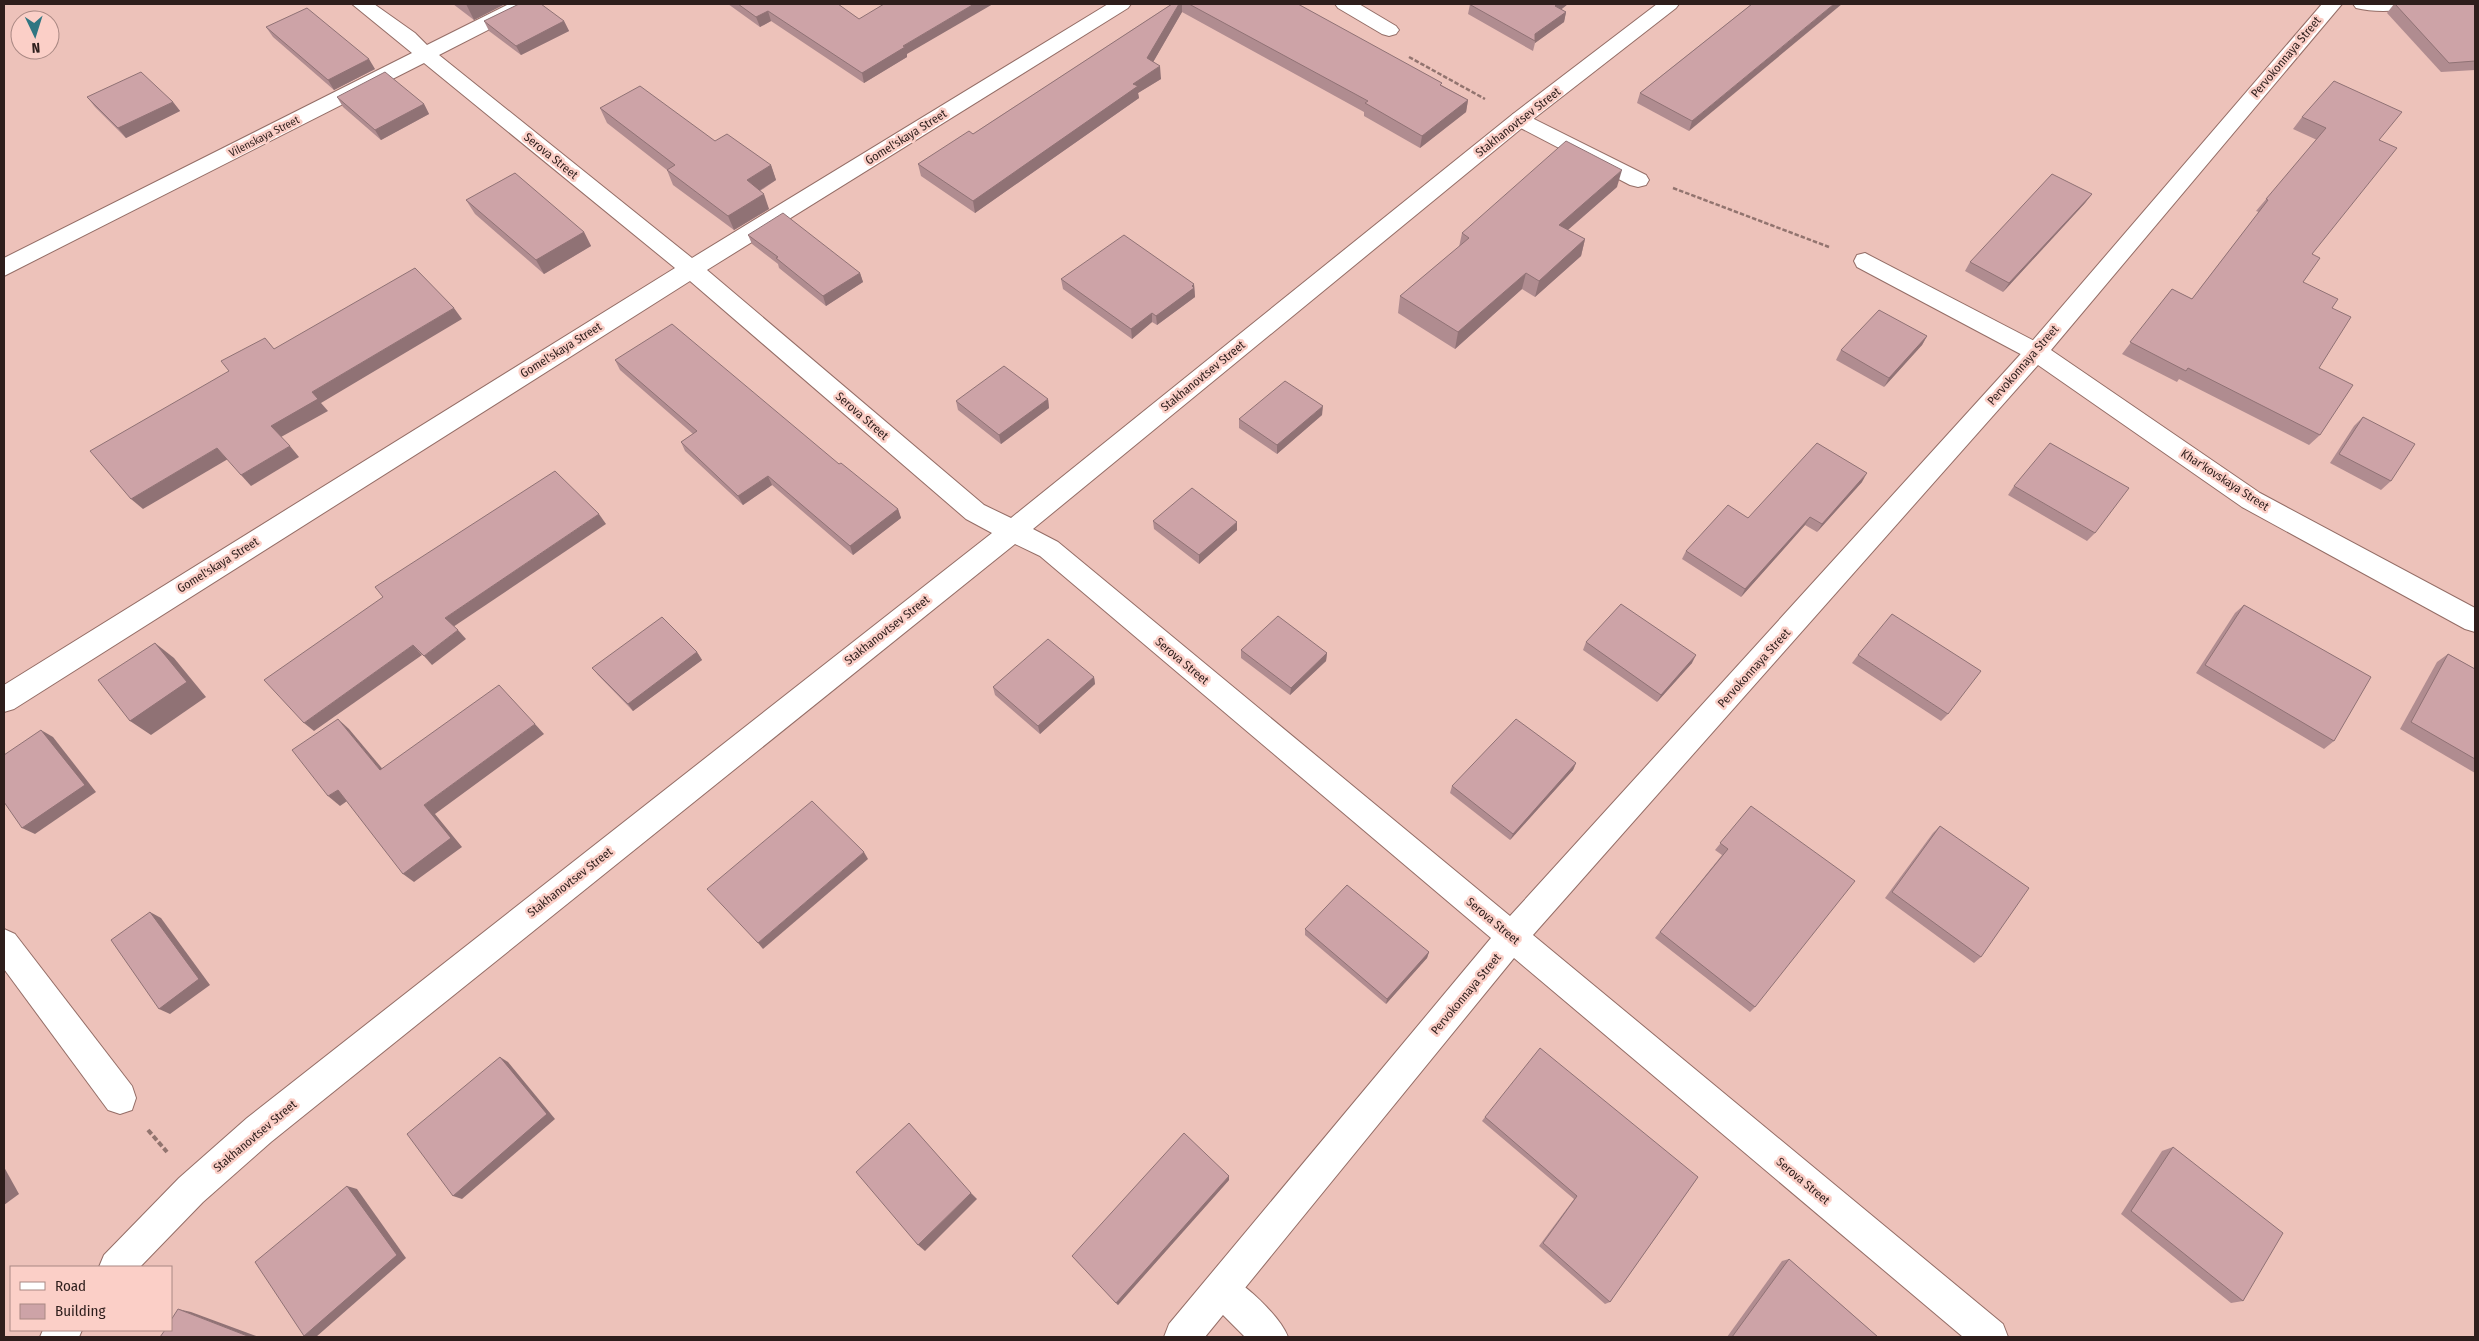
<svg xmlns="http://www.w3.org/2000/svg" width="2479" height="1341" viewBox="0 0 2479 1341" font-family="'Fira Sans Condensed',sans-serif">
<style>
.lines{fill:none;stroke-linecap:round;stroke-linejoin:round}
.lane-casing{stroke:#946d66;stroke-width:2}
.street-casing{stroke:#946d66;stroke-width:2}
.path-far1{stroke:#92746f;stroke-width:2.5;stroke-dasharray:4.5 2;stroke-linecap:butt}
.path{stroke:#92746f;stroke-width:4;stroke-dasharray:5.5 2.5;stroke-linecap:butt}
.lane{fill:#fff;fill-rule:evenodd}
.street{fill:#fff;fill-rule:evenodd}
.wall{fill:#b08c90}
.shaded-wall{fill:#907275}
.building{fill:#cda3a7;stroke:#907275}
.labels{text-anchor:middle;stroke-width:5;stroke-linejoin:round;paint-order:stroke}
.far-street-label{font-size:11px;fill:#2e1e1c;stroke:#fbcfc7}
.street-label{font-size:12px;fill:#2e1e1c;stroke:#fbcfc7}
</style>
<rect width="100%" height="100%" fill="#edc2ba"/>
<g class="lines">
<defs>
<g id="lane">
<path d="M1335,4H1359L1396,26L1399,30L1396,34L1389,36L1382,34L1338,8Z"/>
<path d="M1520,112L1646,175L1649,180L1646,185L1638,187L1630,185L1513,124L1510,119L1513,114Z"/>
<path d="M1865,253L2044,346L2048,352L2044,358L2036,361L2028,358L1857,267L1854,261L1857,255Z"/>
<path d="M4,929L15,934L132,1086L136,1098L132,1110L120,1114L108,1110L4,969Z"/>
<path d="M1222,1273C1243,1281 1280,1316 1288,1337H1245L1210,1302L1205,1290L1210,1278Z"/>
</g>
<g id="street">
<path d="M352,4H374L415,33L427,45L509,4H534L531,8L439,55L692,258L1108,4H1131L1128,8L707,270L984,505L1011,518L1513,114L1657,4H1679L1676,8L1527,124L1033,529L1058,542L1510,916L2028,346L2322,4H2342L2051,350L2260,493L2475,608V632L2465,629L2242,507L2038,365L1533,935L2003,1324L2008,1337H1963L1514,958L1205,1337H1164L1169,1324L1491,938L1040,556L1015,544L271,1142L203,1202L140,1267H99L104,1255L179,1178L247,1118L992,533L966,519L690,281L14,709L4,712V685L675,268L424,63L4,276V258L412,53Z"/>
<path d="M2353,4H2413L2410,8C2394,12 2372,12 2356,8Z"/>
<path d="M43,1330H82L79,1337H40Z"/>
</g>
</defs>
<!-- lane casing -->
<use href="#lane" class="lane-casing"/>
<!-- street casing -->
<use href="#street" class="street-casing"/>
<!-- path-far1 -->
<g class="path-far1">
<path d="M1409,57L1485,99"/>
<path d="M1673,188L1829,247"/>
</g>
<!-- path -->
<path class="path" d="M148,1130L167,1152"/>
<!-- lane -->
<use href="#lane" class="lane"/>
<!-- street -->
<use href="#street" class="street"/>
</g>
<!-- wall -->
<g class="wall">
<path d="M453,4H505L474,20Z"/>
<path d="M728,4H838L907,54V57L864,83L771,21L760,27Z"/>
<path d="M1172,4H1298L1468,100L1466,112L1420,148L1364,116V112L1182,12L1153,62L1161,79L1138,93L1139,98L975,213L921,176L918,164L973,134Z"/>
<path d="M1470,4H1568L1561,9L1566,12L1564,22L1535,43L1533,51L1468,14Z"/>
<path d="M1752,4L1689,131L1637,103L1640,93Z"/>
<path d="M2394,4H2475V70L2441,72L2387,13Z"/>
<path d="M484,21H564L569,31L521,55L489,31Z"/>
<path d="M266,27L375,69L334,90L273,37Z"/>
<path d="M87,97L173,102L180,111L126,138L95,107Z"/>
<path d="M337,97L424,104L429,114L381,140L343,107Z"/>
<path d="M600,108L715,141L771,165L776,180L760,191L769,209L734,230L673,185L667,170L607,123Z"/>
<path d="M2302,117L2379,140L2312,254L2303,282L2332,308L2319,368L2320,435L2309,445L2179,379L2177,382L2122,354L2172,289L2192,299L2259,212L2256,211L2317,140L2293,129Z"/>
<path d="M1617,187L1568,230L1585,239L1581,256L1535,297L1522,289L1455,349L1398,313L1400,296L1459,247L1462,233Z"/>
<path d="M2092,194L2085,203L2003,292L1965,271L1970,262Z"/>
<path d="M466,200L584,232L591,246L544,274L475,214Z"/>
<path d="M748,235L860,273L863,282L826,306L779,268L778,264L752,244Z"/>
<path d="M1061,279L1194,284L1195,297L1157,325L1152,322L1132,339L1063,289Z"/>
<path d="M1927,336L1922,345L1884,387L1836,360L1841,350Z"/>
<path d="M615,360L839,464L898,509L901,518L853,555L772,485L743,505L685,451L681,442L693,434L620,370Z"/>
<path d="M1048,399L1049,408L1001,444L958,410L956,401Z"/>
<path d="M1322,415L1277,454L1239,428V419Z"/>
<path d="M2363,417L2391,481L2381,490L2330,463L2354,426Z"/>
<path d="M1862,482L1817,532L1805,525L1741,597L1682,559L1686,551L1748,518Z"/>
<path d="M2014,486L2095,533L2087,541L2008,495Z"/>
<path d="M1153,521L1237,530L1199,564L1154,529Z"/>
<path d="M2244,605L2334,741L2324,749L2196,673L2235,613Z"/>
<path d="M1586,642L1692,663L1657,702L1583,650Z"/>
<path d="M1241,650L1327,653L1326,661L1290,695L1241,658Z"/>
<path d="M697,652L702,660L633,711L598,675L592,668Z"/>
<path d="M2448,654L2475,669V773L2400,729L2437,662Z"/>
<path d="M1858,655L1948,714L1941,721L1852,663Z"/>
<path d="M1094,677L1095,684L1040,734L995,695L993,687Z"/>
<path d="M1576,763L1573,770L1510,840L1450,793L1452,786Z"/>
<path d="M1751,806L1755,1007L1750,1012L1655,938L1722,855L1715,850Z"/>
<path d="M1940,826L1981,957L1974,963L1885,898L1933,833Z"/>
<path d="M1305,929L1429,952L1427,958L1386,1004L1305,935Z"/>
<path d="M1485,1117L1698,1177L1610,1302L1605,1304L1539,1246L1574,1199L1482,1121Z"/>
<path d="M2173,1147L2243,1301L2231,1303L2121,1214L2162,1151Z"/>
<path d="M1229,1180L1118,1305L1072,1256Z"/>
<path d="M1789,1259L1878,1337H1727L1782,1261Z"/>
</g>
<!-- shaded-wall -->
<g class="shaded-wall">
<path d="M466,4H505L474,20Z"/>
<path d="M974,4H993L907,54V57L864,83L862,73L903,46Z"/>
<path d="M1179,4H1182V12L1148,71L1147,58Z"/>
<path d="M1557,4H1568L1553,16L1555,6Z"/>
<path d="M1834,4H1842L1689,131L1692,121Z"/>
<path d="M768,11L771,21L760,27L756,17Z"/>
<path d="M1566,12L1564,22L1535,43V34Z"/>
<path d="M564,21L569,31L521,55L516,46Z"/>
<path d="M369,59L375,69L334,90L328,80Z"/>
<path d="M1160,66L1161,79L1138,93L1139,98L975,213L973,201L1133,84Z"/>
<path d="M1468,100L1466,112L1420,148L1422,136Z"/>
<path d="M173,102L180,111L126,138L118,128Z"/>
<path d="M424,104L429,114L381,140L375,130Z"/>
<path d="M771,165L776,180L752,195L747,180Z"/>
<path d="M1622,170L1617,187L1555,241L1559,225Z"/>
<path d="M764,194L769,209L734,230L728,216Z"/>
<path d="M2092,194L2085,203L2003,292L2009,283Z"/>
<path d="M584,232L591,246L544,274L536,260Z"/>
<path d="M1585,239L1581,256L1535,297L1539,281Z"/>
<path d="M860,273L863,282L826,306L823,296Z"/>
<path d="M1526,273L1522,289L1455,349L1458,332Z"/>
<path d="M1194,284L1195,297L1157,325L1156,316Z"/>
<path d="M454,308L462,319L321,403L328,411L281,437L271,426L312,392Z"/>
<path d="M1152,313V322L1132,339L1131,329Z"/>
<path d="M1927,336L1922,345L1884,387L1889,378Z"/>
<path d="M1048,399L1049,408L1001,444L999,435Z"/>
<path d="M1323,406L1322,415L1277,454V445Z"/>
<path d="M290,446L299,457L251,486L241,475Z"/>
<path d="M217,448L228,459L143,509L131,499Z"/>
<path d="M1867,473L1862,482L1817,532L1822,524Z"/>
<path d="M768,476L772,485L743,505L738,496Z"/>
<path d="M898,509L901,518L853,555L850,546Z"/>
<path d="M599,514L606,524L453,627L445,618Z"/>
<path d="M1810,517L1805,525L1741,597L1745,589Z"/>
<path d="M1237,522V530L1199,564V555Z"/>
<path d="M458,630L466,639L432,665L424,656Z"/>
<path d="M155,643L174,658L206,697L151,735L130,721Z"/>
<path d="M413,645L422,655L314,731L304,723Z"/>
<path d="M697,652L702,660L633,711L628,704Z"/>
<path d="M1327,653L1326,661L1290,695L1291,688Z"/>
<path d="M1696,655L1692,663L1657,702L1661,695Z"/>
<path d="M1094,677L1095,684L1040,734L1038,726Z"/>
<path d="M338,719L349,729L391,779L380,770Z"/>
<path d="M535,724L544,734L435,814L462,847L414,882L403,874L424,805Z"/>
<path d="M41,730L53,737L96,792L35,834L22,828Z"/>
<path d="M1576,763L1573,770L1510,840L1513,834Z"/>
<path d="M338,790L350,799L340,806L328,796Z"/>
<path d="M864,852L868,859L763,949L758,943Z"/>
<path d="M150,912L161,918L210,985L170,1014L159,1009Z"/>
<path d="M1429,952L1427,958L1386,1004L1387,999Z"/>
<path d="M500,1057L508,1062L555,1119L462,1199L453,1196Z"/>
<path d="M4,1167L19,1194L4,1205Z"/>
<path d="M1229,1176V1180L1118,1305L1116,1303Z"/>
<path d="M347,1186L357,1189L406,1258L316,1337L304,1336Z"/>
<path d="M971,1193L977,1199L925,1251L918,1245Z"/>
<path d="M178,1309L191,1312L259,1337H250Z"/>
</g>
<!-- building -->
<g class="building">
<path d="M519,4H541L564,21L516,46L484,21Z"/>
<path d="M738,4H838L859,19L884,4H974L903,46L905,47L862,73L768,11L756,17Z"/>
<path d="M1172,4H1179L1147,58L1160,66L1133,84L1138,86L973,201L918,164L969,131L973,134Z"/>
<path d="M1189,4H1298L1442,83L1440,85L1468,100L1422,136L1365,103L1368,101Z"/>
<path d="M1469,4H1557L1555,6L1566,12L1535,34V41Z"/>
<path d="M1752,4H1834L1692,121L1640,93Z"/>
<path d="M2395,4H2475V61L2449,63Z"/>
<path d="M307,8L369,59L328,80L266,27Z"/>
<path d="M141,72L173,102L118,128L87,97Z"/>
<path d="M385,72L424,104L375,130L337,97Z"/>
<path d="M2334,81L2402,112L2379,140L2397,148L2312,254L2320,258L2303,282L2338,299L2332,308L2351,317L2319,368L2353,385L2320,435L2188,368L2186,371L2130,342L2172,289L2192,299L2268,200L2266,199L2326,128L2302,117Z"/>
<path d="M640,86L715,141L727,134L771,165L747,180L764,194L728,216L667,170L675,165L600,108Z"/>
<path d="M1566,141L1622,170L1559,225L1585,239L1539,281L1526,273L1458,332L1400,296L1469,238L1462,233Z"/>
<path d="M515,173L584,232L536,260L466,200Z"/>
<path d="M2052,174L2092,194L2009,283L1970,262Z"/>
<path d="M783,213L860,273L823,296L776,258L778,257L748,235Z"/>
<path d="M1124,235L1194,284L1192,286L1194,288L1156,316L1152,313L1131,329L1061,279Z"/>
<path d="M415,268L454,308L312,392L318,399L271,426L290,446L241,475L217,448L131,499L90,451L229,371L221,361L265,338L274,349Z"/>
<path d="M1879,310L1927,336L1889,378L1841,350Z"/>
<path d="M672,324L839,464L841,463L898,509L850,546L768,476L738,496L681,442L697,431L615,360Z"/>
<path d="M1004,366L1048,399L999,435L956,401Z"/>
<path d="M1285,381L1323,406L1277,445L1239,419Z"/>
<path d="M2363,417L2415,444L2391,481L2339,454Z"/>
<path d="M1817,443L1867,473L1822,524L1810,517L1745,589L1686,551L1728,505L1748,518Z"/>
<path d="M2050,443L2129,488L2095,533L2014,486Z"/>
<path d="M555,471L599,514L445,618L458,630L424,656L413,645L304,723L264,680L383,597L375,587Z"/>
<path d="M1192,488L1237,522L1199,555L1153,521Z"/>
<path d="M1621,604L1696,655L1661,695L1586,642Z"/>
<path d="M2244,605L2371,677L2334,741L2205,665Z"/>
<path d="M1892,614L1981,671L1948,714L1858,655Z"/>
<path d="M1278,616L1327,653L1291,688L1241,650Z"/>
<path d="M662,617L697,652L628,704L592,668Z"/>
<path d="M1048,639L1094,677L1038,726L993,687Z"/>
<path d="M155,643L187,682L130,721L98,680Z"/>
<path d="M2448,654L2475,669V759L2411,722Z"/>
<path d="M499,685L535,724L424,805L451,838L403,874L338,790L328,796L292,750L338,719L380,770Z"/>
<path d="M1516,719L1576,763L1513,834L1452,786Z"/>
<path d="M41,730L85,785L22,828L4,802V755Z"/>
<path d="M812,801L864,852L758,943L707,889Z"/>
<path d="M1751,806L1855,881L1755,1007L1660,932L1728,849L1720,843Z"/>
<path d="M1940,826L2029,888L1981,957L1892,892Z"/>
<path d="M1347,885L1429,952L1387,999L1305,929Z"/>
<path d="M150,912L199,979L159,1009L111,940Z"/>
<path d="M1540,1048L1698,1177L1610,1302L1543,1243L1577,1196L1485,1117Z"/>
<path d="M500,1057L547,1114L453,1196L407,1134Z"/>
<path d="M909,1123L971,1193L918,1245L856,1172Z"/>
<path d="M1184,1133L1229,1176L1116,1303L1072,1256Z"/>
<path d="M2173,1147L2283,1233L2243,1301L2131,1211Z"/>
<path d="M347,1186L397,1255L304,1336L255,1262Z"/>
<path d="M1789,1259L1878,1337H1732Z"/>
<path d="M178,1309L250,1337H160L165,1330H171V1320Z"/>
</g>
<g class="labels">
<!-- far-street labels -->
<g class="far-street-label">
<text transform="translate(264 136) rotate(-27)" y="4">Vilenskaya Street</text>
</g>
<!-- street labels -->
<g class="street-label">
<text transform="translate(2286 57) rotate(-50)" y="4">Pervokonnaya Street</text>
<text transform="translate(1518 122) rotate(-38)" y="4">Stakhanovtsev Street</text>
<text transform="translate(906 137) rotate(-32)" y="4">Gomel'skaya Street</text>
<text transform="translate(551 156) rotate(39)" y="4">Serova Street</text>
<text transform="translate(561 350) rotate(-32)" y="4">Gomel'skaya Street</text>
<text transform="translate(2023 365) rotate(-49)" y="4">Pervokonnaya Street</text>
<text transform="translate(1203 376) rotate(-39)" y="4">Stakhanovtsev Street</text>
<text transform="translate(862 416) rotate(41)" y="4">Serova Street</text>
<text transform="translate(2225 480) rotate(33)" y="4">Khar'kovskaya Street</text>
<text transform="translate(218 565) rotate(-32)" y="4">Gomel'skaya Street</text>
<text transform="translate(887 630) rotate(-38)" y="4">Stakhanovtsev Street</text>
<text transform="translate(1182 661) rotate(40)" y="4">Serova Street</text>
<text transform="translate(1754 668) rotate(-48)" y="4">Pervokonnaya Street</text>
<text transform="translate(570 882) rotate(-38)" y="4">Stakhanovtsev Street</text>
<text transform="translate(1493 921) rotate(40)" y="4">Serova Street</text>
<text transform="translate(1466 994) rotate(-50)" y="4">Pervokonnaya Street</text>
<text transform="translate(255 1136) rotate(-40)" y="4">Stakhanovtsev Street</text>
<text transform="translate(1803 1181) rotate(40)" y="4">Serova Street</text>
</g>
</g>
<!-- border -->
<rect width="2479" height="1341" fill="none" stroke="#2e1e1c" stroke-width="10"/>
<!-- legend -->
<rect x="10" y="1266" width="162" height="65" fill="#fbcfc7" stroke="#a98883"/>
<rect x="20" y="1282" width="25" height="8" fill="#ffffff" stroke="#a98883"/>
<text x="55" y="1291" font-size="15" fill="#2e1e1c">Road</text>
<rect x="20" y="1304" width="25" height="15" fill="#cda3a7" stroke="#a98883"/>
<text x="55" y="1316" font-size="15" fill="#2e1e1c">Building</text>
<!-- north arrow -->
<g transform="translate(35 35) rotate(176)"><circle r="24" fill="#fbcfc7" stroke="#a98883"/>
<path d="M0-4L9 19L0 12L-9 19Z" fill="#307682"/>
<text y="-8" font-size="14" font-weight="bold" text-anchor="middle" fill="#2e1e1c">N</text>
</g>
</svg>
